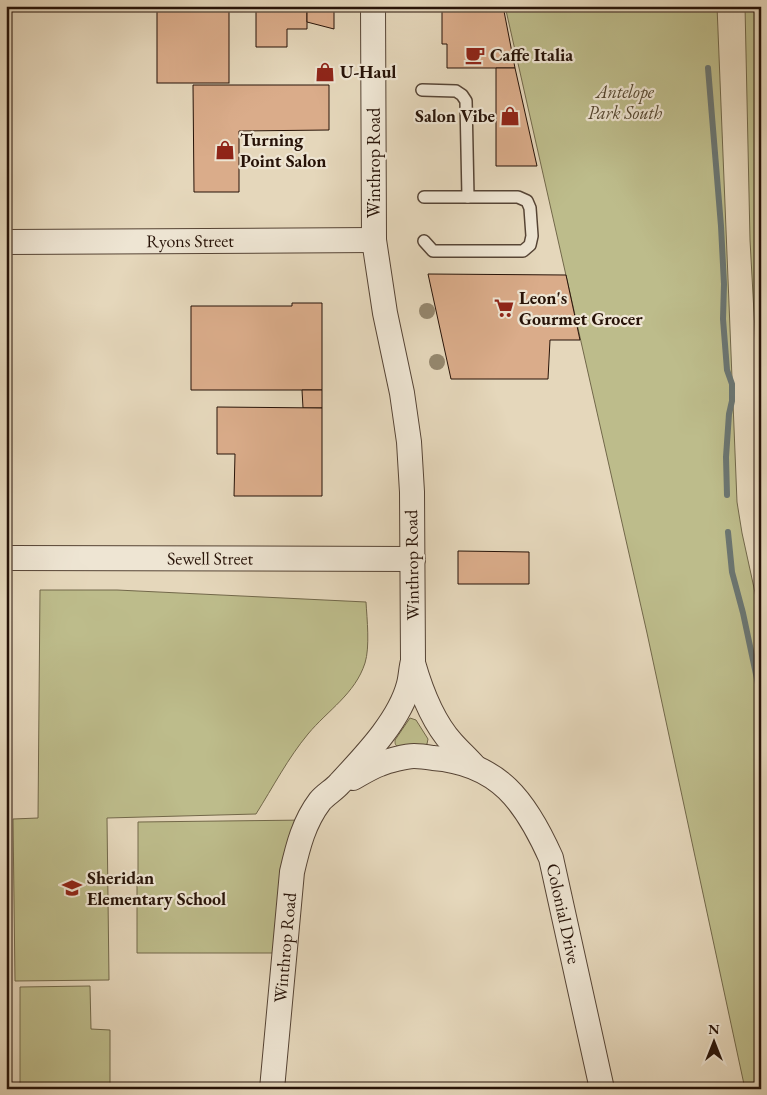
<svg xmlns="http://www.w3.org/2000/svg" width="767" height="1095" viewBox="0 0 767 1095" font-family="'EB Garamond',serif">
<style>
.green{fill:#bdbc8b;stroke:#72684a}
.lines{fill:none;stroke-linecap:round;stroke-linejoin:round}
.stream{stroke:#6b7672;stroke-width:6}
.building{fill:#daac8a;stroke:#271308}
.service-casing{stroke:#564435;stroke-width:14}
.minor-casing{stroke:#564435;stroke-width:26}
.service{stroke:#eee5d3;stroke-width:11}
.minor{stroke:#eee5d3;stroke-width:24}
.tree{fill:#95876e}
.labels{text-anchor:middle;stroke-width:4.5;stroke-linejoin:round;paint-order:stroke}
.poi-label{font-size:18px;font-weight:bold;fill:#271308;stroke:#eee5d3;text-anchor:start}
.park-label{font-size:18px;font-style:italic;fill:#54462f;stroke:#eee5d3}
.street-label{font-size:18px;fill:#271308;stroke:#eee5d3}
</style>
<rect width="100%" height="100%" fill="#e5d7bb"/>
<filter id="stains"><feTurbulence type="fractalNoise" baseFrequency=".004" numOctaves="4"/><feColorMatrix values="0 0 0 0 .2 0 0 0 0 .09 0 0 0 0 .02 0 0 0 .5 -.17"/></filter>
<radialGradient id="worn" r=".72"><stop offset=".6" stop-color="#630" stop-opacity="0"/><stop offset="1" stop-color="#630" stop-opacity=".3"/></radialGradient>
<!-- green -->
<g class="green">
<path d="M505,6H717L737,502L742,533L761,620V1089H745L647,633Z"/>
<path d="M745,6H761V439L750,240Z"/>
<path d="M40,590H117L366,602C367,619 370,647 365,663C355,694 328,710 308,734C288,758 273,787 256,814L107,818L109,980L15,981L13,819L38,818Z"/>
<path d="M410,718L416,720L428,739L427,744L425,745L400,747C395,746 395,744 395,740Z"/>
<path d="M308,820L284,953H137V879L138,878V822Z"/>
<path d="M90,986L91,1029L110,1030V1089H20V987Z"/>
</g>
<g class="lines">
<!-- stream -->
<g class="stream">
<path d="M708,68L721,226L724,284L723,319L727,370L732,384V401L729,414L726,457L727,495"/>
<path d="M728,532L732,572L743,613L761,698"/>
</g>
</g>
<!-- building -->
<g class="building">
<rect x="157" y="6" width="72" height="77"/>
<path d="M256,6H307V29H287V47H256Z"/>
<path d="M307,6H334V29L307,22Z"/>
<path d="M442,6H503L515,68H447V44H442Z"/>
<path d="M496,68H515L537,166H496Z"/>
<path d="M193,85H329V130L239,131V192H194Z"/>
<path d="M428,274L566,275L580,340H550L548,379H451Z"/>
<path d="M292,303H322V390H191V306H292Z"/>
<path d="M302,390H322V408H303Z"/>
<path d="M217,407L322,408V496H234L235,454H217Z"/>
<path d="M458,551L529,552V584H458Z"/>
</g>
<g class="lines">
<defs>
<g id="service">
<path d="M422,90L456,91L462,95L466,101L468,197"/>
<path d="M424,197H518L527,201L530,208L532,236L530,245L523,251H433L424,241"/>
</g>
<g id="minor">
<path id="s1" d="M6,242L374,240"/>
<path id="s2" d="M6,558L413,559"/>
<path d="M413,663C421,691 432,721 452,743C459,751 467,758 474,766"/>
<path id="s3" d="M353,778C362,773 371,767 380,764C387,761 406,756 414,756C420,756 427,757 433,758C499,763 526,802 551,858L602,1089"/>
<path id="s4" d="M272,1089L292,872C298,846 304,822 320,801C326,794 334,790 340,783C365,756 400,720 409,684C411,676 411,668 413,661L412,492L409,442L402,393L385,313L374,240L373,6"/>
</g>
</defs>
<!-- service casing -->
<use href="#service" class="service-casing"/>
<!-- minor casing -->
<use href="#minor" class="minor-casing"/>
<!-- service -->
<use href="#service" class="service"/>
<!-- minor -->
<use href="#minor" class="minor"/>
</g>
<!-- trees -->
<g class="tree">
<circle cx="427" cy="311" r="8"/>
<circle cx="437" cy="362" r="8"/>
</g>
<!-- icons -->
<defs>
<symbol id="cafe-bare" viewBox="-9 -9 18 18"><path d="M-5.5-4.5H6V0H3Q3 3.5 0 3.5H-2.5Q-5.5 3.5-5.5 0ZM3-3.2v2h1.7v-2ZM-6 4.5H4V6H-6Z" fill="#8f2418" stroke="#eee5d3" stroke-width="2.5" paint-order="stroke"/></symbol>
<symbol id="shop-bare" viewBox="-9 -9 18 18"><path d="M-5-2.5h2.3a2.7 3.5 0 0 1 5.4 0H5L5.5 6h-11ZM-1.5-2.5h3a1.5 2.3 0 0 0-3 0Z" fill="#8f2418" stroke="#eee5d3" stroke-width="2.5" paint-order="stroke"/></symbol>
<symbol id="supermarket-bare" viewBox="-9 -9 18 18"><path d="M-6-5.5h2.5l.6 2H6L4.5 2H-2.5L-4.4-4H-6ZM-1.5 3.2a1.3 1.3 0 1 0 .1 0ZM3 3.2a1.3 1.3 0 1 0 .1 0Z" fill="#8f2418" stroke="#eee5d3" stroke-width="2.5" paint-order="stroke"/></symbol>
<symbol id="school-bare" viewBox="-9 -9 18 18"><path d="M0-5L7-2L0 1L-7-2ZM-4 1L0 2.5L4 1V4Q0 6-4 4Z" fill="#8f2418" stroke="#eee5d3" stroke-width="2.5" paint-order="stroke"/></symbol>
</defs>
<g fill-rule="evenodd">
<use href="#cafe-bare" x="461" y="41" width="28" height="28"/>
<use href="#shop-bare" x="311" y="58" width="28" height="28"/>
<use href="#shop-bare" x="496" y="102" width="28" height="28"/>
<use href="#shop-bare" x="211" y="136" width="28" height="28"/>
<use href="#supermarket-bare" x="490" y="294" width="28" height="28"/>
<use href="#school-bare" x="58" y="874" width="28" height="28"/>
</g>
<g class="labels">
<!-- poi labels -->
<g class="poi-label">
<text x="490" y="61">Caffe Italia</text>
<text x="340" y="78">U-Haul</text>
<text x="495" y="122" text-anchor="end">Salon Vibe</text>
<text x="240" y="146">Turning<tspan x="240" dy="21">Point Salon</tspan></text>
<text x="519" y="304">Leon's<tspan x="519" dy="21">Gourmet Grocer</tspan></text>
<text x="87" y="884">Sheridan<tspan x="87" dy="21">Elementary School</tspan></text>
</g>
<!-- park labels -->
<g class="park-label">
<text x="625" y="98">Antelope<tspan x="625" dy="21">Park South</tspan></text>
</g>
<!-- street labels -->
<g class="street-label">
<text transform="translate(374 163) rotate(-90)" y="6">Winthrop Road</text>
<text dy="6" stroke="none"><textPath href="#s1" startOffset="184">Ryons Street</textPath></text>
<text dy="6" stroke="none"><textPath href="#s2" startOffset="204">Sewell Street</textPath></text>
<text transform="translate(412 565) rotate(-91)" y="6">Winthrop Road</text>
<text dy="6" stroke="none"><textPath href="#s3" startOffset="306">Colonial Drive</textPath></text>
<text dy="6" stroke="none"><textPath href="#s4" startOffset="142">Winthrop Road</textPath></text>
</g>
</g>
<!-- margin -->
<rect width="767" height="1095" fill="none" stroke="#e5d7bb" stroke-width="25"/>
<rect x="8" y="8" width="752" height="1080" fill="none" stroke="#271308" stroke-width="2.5"/>
<rect x="12" y="12" width="742" height="1070" fill="none" stroke="#271308"/>
<!-- north arrow -->
<g transform="translate(714 1042)" stroke="#eee5d3" stroke-width="4" paint-order="stroke">
<path d="M0-4L9 19L0 12L-9 19Z" fill="#271308"/>
<text y="-8" font-size="14" font-weight="bold" text-anchor="middle" fill="#271308">N</text>
</g>
<rect width="100%" height="100%" filter="url(#stains)"/>
<rect width="100%" height="100%" fill="url(#worn)"/>
</svg>
